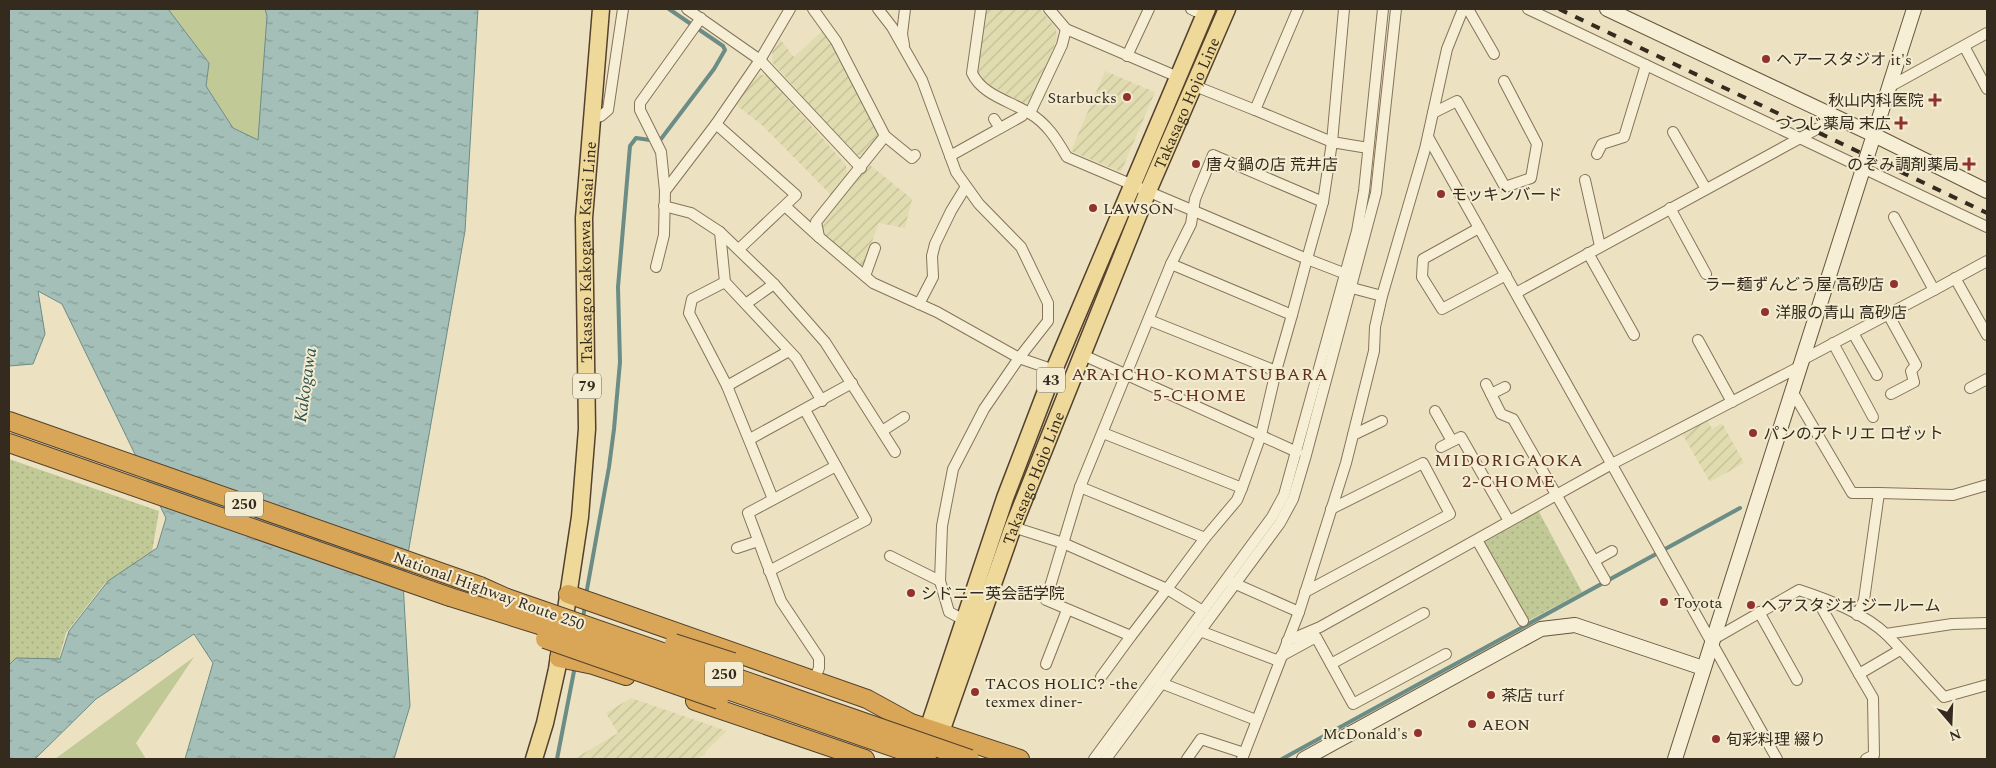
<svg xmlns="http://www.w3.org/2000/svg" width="1996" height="768" viewBox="0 0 1996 768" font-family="Spectral,'Noto Sans JP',serif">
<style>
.farmland{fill:url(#farmland-furrows)}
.grass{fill:#c1c997}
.park{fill:url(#park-dots)}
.water{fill:url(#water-ripples);stroke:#6c8c86}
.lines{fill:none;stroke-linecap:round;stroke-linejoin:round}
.stream{stroke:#6c8c86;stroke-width:4}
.street-casing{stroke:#85735a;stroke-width:12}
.secondary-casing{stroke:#67543d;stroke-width:16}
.primary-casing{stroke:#53412e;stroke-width:19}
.highway-casing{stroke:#53412e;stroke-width:20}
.street{stroke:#f7efd5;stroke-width:10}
.secondary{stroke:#f7efd5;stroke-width:14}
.primary{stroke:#eed99b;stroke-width:16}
.highway{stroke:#d8a656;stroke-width:18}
.rail{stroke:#352a1e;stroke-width:4;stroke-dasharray:9 9;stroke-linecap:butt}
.highway-bridge-casing{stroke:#53412e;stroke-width:20;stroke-linecap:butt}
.highway-bridge{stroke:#d8a656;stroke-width:18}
.poi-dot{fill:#91322d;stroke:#f4ecd1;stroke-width:2}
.labels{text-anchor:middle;stroke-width:4;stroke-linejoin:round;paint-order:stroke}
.shield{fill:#f4ecd1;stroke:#6e6454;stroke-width:1}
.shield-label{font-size:15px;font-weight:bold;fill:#352a1e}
.poi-label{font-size:16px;fill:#352a1e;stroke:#f4ecd1;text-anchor:start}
.street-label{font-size:16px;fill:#352a1e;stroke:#f4ecd1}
.neighbourhood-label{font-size:18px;letter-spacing:1px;fill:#60301f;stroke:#f4ecd1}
.water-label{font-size:18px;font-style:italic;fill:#2e5454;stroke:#f4ecd1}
</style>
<defs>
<pattern id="farmland-furrows" width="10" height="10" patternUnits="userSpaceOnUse" patternTransform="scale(1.25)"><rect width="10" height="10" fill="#e1dcb0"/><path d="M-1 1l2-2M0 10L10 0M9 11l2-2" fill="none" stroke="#c2bd97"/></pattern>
<pattern id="park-dots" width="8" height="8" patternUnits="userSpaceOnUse" patternTransform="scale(1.25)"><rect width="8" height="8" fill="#c1c997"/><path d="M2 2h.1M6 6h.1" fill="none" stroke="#a6ad82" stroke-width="1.8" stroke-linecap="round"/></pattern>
<pattern id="water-ripples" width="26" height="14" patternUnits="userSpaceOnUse" patternTransform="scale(1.25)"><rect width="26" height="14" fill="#a4bfb8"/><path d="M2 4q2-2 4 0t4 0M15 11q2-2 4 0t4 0" fill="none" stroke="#869b95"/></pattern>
</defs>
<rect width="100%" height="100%" fill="#ece2c2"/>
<!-- farmland -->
<g class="farmland">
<path d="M985,9H1040L1056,28L1057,39L1032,101L1023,104L980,79L978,72Z"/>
<path d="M822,31L833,46L878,132L877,140L863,155H854L772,62V52L780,39L794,57Z"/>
<path d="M1105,71L1155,92L1121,172L1071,151Z"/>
<path d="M759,74L767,76L846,165L847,175L831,195L763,126L735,104Z"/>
<path d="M870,165L912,199L905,228L879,223L862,268L820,237L819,226Z"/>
<path d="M1706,418L1712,429L1722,423L1744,463L1710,482L1681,432Z"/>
<path d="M631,698L704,723L727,731L706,751L705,755L697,759H574L618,733L606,713Z"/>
</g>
<!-- grass -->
<g class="grass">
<path d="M168,9H265L267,16L258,140L233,128L206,86L209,63Z"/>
<path d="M194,657L136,743L146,759H55Z"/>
</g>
<!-- park -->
<g class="park">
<path d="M9,459L159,511L152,552L105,583L66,633L58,662L13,661L9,665Z"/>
<path d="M1538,510L1582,592L1526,622L1481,540Z"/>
</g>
<!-- water -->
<path class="water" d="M9,9H168L209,63L206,86L233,128L258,140L267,16L265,9H478L465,231L403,582L410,706L394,759H185L213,663L194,634L96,699L35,759H9V665L16,658L60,659L69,631L108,581L157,548L166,518L62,304L38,291L45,334L33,364L9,366Z"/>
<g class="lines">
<!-- stream -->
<g class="stream">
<path d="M586,595L609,467L614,429L620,362L618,287L630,146L636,138L657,141L661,139L714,69L725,50L723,46L669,9"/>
<path d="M583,619L585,604"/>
<path d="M557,759L575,666"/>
<path d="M1282,759L1740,508"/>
</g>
<defs>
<g id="street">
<path d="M687,9L760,60L861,168"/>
<path d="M813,9L836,41L885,136L816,222L819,237L873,283L937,312L1019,358L1054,370"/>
<path d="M878,9L892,27L922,80L956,172L979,204L1021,247L1048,303V321L1019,358L984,409L953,469L942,526L940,581L949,612L964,620"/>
<path d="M981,9L972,73C982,95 1010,101 1029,113C1047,123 1057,140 1067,157L1307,259L1292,315"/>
<path d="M1049,9L1066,29L1178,77"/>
<path d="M1191,9L1195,11"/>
<path d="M1298,9L1255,110L1332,142L1344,9"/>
<path d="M1468,9L1494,54"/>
<path d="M1528,9L1987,227"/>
<path d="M904,45L902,34L905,9"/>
<path d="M1964,46L1987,89"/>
<path d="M1127,56L1149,9"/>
<path d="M1195,86L1255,110"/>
<path d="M1889,87L1987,33"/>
<path d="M1030,113L1062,45L1066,29"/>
<path d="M1433,113L1457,101L1505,187L1531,178L1537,144L1504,81"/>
<path d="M591,119L601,116L608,110L623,9"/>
<path d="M994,119L1000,128"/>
<path d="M716,124L796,195L739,249"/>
<path d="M1673,132L1706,189"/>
<path d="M885,136L912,158L915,155"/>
<path d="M1428,137L1777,759"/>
<path d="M1597,154L1602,144L1624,137L1646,65"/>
<path d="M950,156L1022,116L1025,111"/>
<path d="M1585,180L1600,246"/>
<path d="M665,191L661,152L640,110V103L701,18"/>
<path d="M1323,202L1332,142L1368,148"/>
<path d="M664,206L691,213L720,232L774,284L825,342L895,452"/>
<path d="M785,206L819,237"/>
<path d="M1670,208L1706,274"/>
<path d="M1479,228L1423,259L1422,277L1442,309L1506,275"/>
<path d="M720,232L725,282L796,358L822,401"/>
<path d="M1588,253L1634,335"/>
<path d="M1171,264L1292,315L1276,371"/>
<path d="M656,267L664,235L665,191L716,124L760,60L790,9"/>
<path d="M865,276L875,248"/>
<path d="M1955,278L1987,335"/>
<path d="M725,282L692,299L689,313L727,386L773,499"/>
<path d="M1352,288L1382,296"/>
<path d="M1934,290L1987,261"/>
<path d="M1516,293L1837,118"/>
<path d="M747,303L774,284"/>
<path d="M919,304L933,277L932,256L935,244L951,211L965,188"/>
<path d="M1888,314L1916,365L1911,371L1914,382L1891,394"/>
<path d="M1149,320L1276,371L1261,435L1242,488"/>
<path d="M1853,333L1877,375"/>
<path d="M1698,340L1732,402"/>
<path d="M1833,343L1873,417"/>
<path d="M1083,355L1297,452"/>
<path d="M1802,360L1934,290L1894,217"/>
<path d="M1486,384L1501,414L1513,419L1605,580"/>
<path d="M727,386L789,351"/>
<path d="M1970,388L1987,379"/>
<path d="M1792,391L1852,493H1879L1864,600L1857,615"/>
<path d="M1491,394L1505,387"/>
<path d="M1435,411L1452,441"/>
<path d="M882,431L904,417"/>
<path d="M1103,433L1242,488L1237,500L1205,538"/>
<path d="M1353,435L1382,421"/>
<path d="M750,439L852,383"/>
<path d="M1441,447L1461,437L1509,521"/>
<path d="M1879,493L1953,495L1987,485"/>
<path d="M1013,527L1063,543L1167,589L1205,538L1080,487"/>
<path d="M1477,540L1523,621"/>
<path d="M737,548L758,541"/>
<path d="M890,556L940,581"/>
<path d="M1594,561L1612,551"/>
<path d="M769,571L866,520L805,410"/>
<path d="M1229,581L1299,612"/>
<path d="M1305,592L1450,514L1423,463L1331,509"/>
<path d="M1815,596L1859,674L1900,650"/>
<path d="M1203,611L1167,589L1131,636L1046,600L1080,487L1171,264L1191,224L1195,199L1213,155L1323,202L1307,259L1346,274"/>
<path d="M1759,612L1797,680"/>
<path d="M1200,631L1279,661"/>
<path d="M1886,634L1952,624L1987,623"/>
<path d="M1712,640L1799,590C1829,600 1864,613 1887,635C1907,655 1925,677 1944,697L1987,685"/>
<path d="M1287,641L1320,627L1610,465L1799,367"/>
<path d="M1281,656L1316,637L1353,704L1446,654"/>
<path d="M1046,664L1067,610"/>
<path d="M1331,664L1424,613"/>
<path d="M1859,674L1873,698L1874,755L1866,759"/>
<path d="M1101,677L1131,636"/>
<path d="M814,680L819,668V658L781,601L748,513L836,466"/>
<path d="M1161,683L1256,720"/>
<path d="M1094,759L1272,517L1284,495L1357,231L1364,191L1383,9"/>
<path d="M1106,759L1280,523L1293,499L1306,455L1376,193L1396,9"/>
<path d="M1187,759L1201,739L1244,753"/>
<path d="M1242,759L1299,612L1346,463L1374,351L1375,327L1382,296L1425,149L1447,49L1463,9"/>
</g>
<g id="secondary">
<path d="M1607,9L1874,135L1987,191"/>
<path d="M1304,759L1541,629L1575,625L1703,668"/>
<path d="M1675,759L1914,9"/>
</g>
<g id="primary">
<path d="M924,741L1005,498L1054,370L1207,9"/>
<path id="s1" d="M936,746L1013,527L1148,191L1227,9"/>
<path id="s2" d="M534,759L545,723L557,669L580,517L587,429L584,218L601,9"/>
</g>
<g id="highway">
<path d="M9,421L480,586"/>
<path d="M9,443L450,597"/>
<path d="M568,594L867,699L909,722"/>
<path d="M559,658L593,665L626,676"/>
<path d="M695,701L865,759"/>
<path d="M899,719L1020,759"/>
</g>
</defs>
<!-- street casing -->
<use href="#street" class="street-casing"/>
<!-- secondary casing -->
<use href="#secondary" class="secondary-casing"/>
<!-- primary casing -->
<use href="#primary" class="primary-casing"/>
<!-- highway casing -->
<use href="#highway" class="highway-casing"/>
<!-- street -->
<use href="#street" class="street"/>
<!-- secondary -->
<use href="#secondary" class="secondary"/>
<!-- primary -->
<use href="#primary" class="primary"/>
<!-- highway -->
<use href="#highway" class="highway"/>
<!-- rail -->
<path class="rail" d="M1559,9L1987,213"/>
<defs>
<g id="highway-bridge">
<path d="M480,586L507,598L970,759"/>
<path d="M450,597L539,625L927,759"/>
<path d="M545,639L719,700"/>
<path d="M674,643L733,662"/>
</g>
</defs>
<!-- highway-bridge casing -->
<use href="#highway-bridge" class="highway-bridge-casing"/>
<!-- highway-bridge -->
<use href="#highway-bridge" class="highway-bridge"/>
</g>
<!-- markers -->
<g class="poi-dot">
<circle cx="1766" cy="59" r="5"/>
<circle cx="1127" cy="97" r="5"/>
<path d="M1932.5 92.5h5v5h5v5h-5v5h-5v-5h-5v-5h5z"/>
<path d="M1898.5 115.5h5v5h5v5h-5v5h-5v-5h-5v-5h5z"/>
<circle cx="1196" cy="164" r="5"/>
<path d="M1966.5 156.5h5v5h5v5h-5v5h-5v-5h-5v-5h5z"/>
<circle cx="1441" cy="194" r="5"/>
<circle cx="1093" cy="208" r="5"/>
<circle cx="1894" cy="284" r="5"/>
<circle cx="1765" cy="312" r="5"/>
<circle cx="1753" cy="433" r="5"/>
<circle cx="911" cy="593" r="5"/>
<circle cx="1664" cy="602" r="5"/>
<circle cx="1751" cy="605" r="5"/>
<circle cx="975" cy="692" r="5"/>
<circle cx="1491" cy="695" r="5"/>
<circle cx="1472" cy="724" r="5"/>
<circle cx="1418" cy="733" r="5"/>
<circle cx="1716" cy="739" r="5"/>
</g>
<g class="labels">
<!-- shield labels -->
<g class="shield">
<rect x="1037" y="367.5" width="28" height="25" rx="4"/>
<rect x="573" y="373.5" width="28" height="25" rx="4"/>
<rect x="225" y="491.5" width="38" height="25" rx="4"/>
<rect x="705" y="661.5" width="38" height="25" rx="4"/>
</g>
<g class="shield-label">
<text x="1051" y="385">43</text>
<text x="587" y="391">79</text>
<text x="244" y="509">250</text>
<text x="724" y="679">250</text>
</g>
<!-- poi labels -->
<g class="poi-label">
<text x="1776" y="65">ヘアースタジオ it's</text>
<text x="1117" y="103" text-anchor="end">Starbucks</text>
<text x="1924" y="106" text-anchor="end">秋山内科医院</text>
<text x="1891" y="129" text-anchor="end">つつじ薬局 末広</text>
<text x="1206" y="170">唐々鍋の店 荒井店</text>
<text x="1959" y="170" text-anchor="end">のぞみ調剤薬局</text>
<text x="1451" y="200">モッキンバード</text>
<text x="1103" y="214">LAWSON</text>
<text x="1884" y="290" text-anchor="end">ラー麺ずんどう屋 高砂店</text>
<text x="1775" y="318">洋服の青山 高砂店</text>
<text x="1763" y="439">パンのアトリエ ロゼット</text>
<text x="921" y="599">シドニー英会話学院</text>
<text x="1674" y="608">Toyota</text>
<text x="1761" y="611">ヘアスタジオ ジールーム</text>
<text x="985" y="689">TACOS HOLIC? -the<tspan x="985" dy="18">texmex diner-</tspan></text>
<text x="1501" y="701">茶店 turf</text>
<text x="1482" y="730">AEON</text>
<text x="1408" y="739" text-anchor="end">McDonald's</text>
<text x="1726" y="745">旬彩料理 綴り</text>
</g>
<!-- street labels -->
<g class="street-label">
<text dy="6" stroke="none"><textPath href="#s1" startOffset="690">Takasago Hojo Line</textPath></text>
<text dy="6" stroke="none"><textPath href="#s2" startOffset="512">Takasago Kakogawa Kasai Line</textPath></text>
<text dy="6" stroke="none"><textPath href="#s1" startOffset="285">Takasago Hojo Line</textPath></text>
<text transform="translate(489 590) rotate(20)" y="6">National Highway Route 250</text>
</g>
<!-- neighbourhood labels -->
<g class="neighbourhood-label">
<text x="1200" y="380">ARAICHO-KOMATSUBARA<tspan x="1200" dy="21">5-CHOME</tspan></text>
<text x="1509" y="466">MIDORIGAOKA<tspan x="1509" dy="21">2-CHOME</tspan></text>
</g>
<!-- water labels -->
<g class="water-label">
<text transform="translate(305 385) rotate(-82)" y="6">Kakogawa</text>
</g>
</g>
<!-- border -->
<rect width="1996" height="768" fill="none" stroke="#352a1e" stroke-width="20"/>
<!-- north arrow -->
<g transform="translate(1951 723) rotate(161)" stroke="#f4ecd1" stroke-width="4" paint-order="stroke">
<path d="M0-4L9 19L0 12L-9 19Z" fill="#352a1e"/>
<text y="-8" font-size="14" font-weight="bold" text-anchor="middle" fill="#352a1e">N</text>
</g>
</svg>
